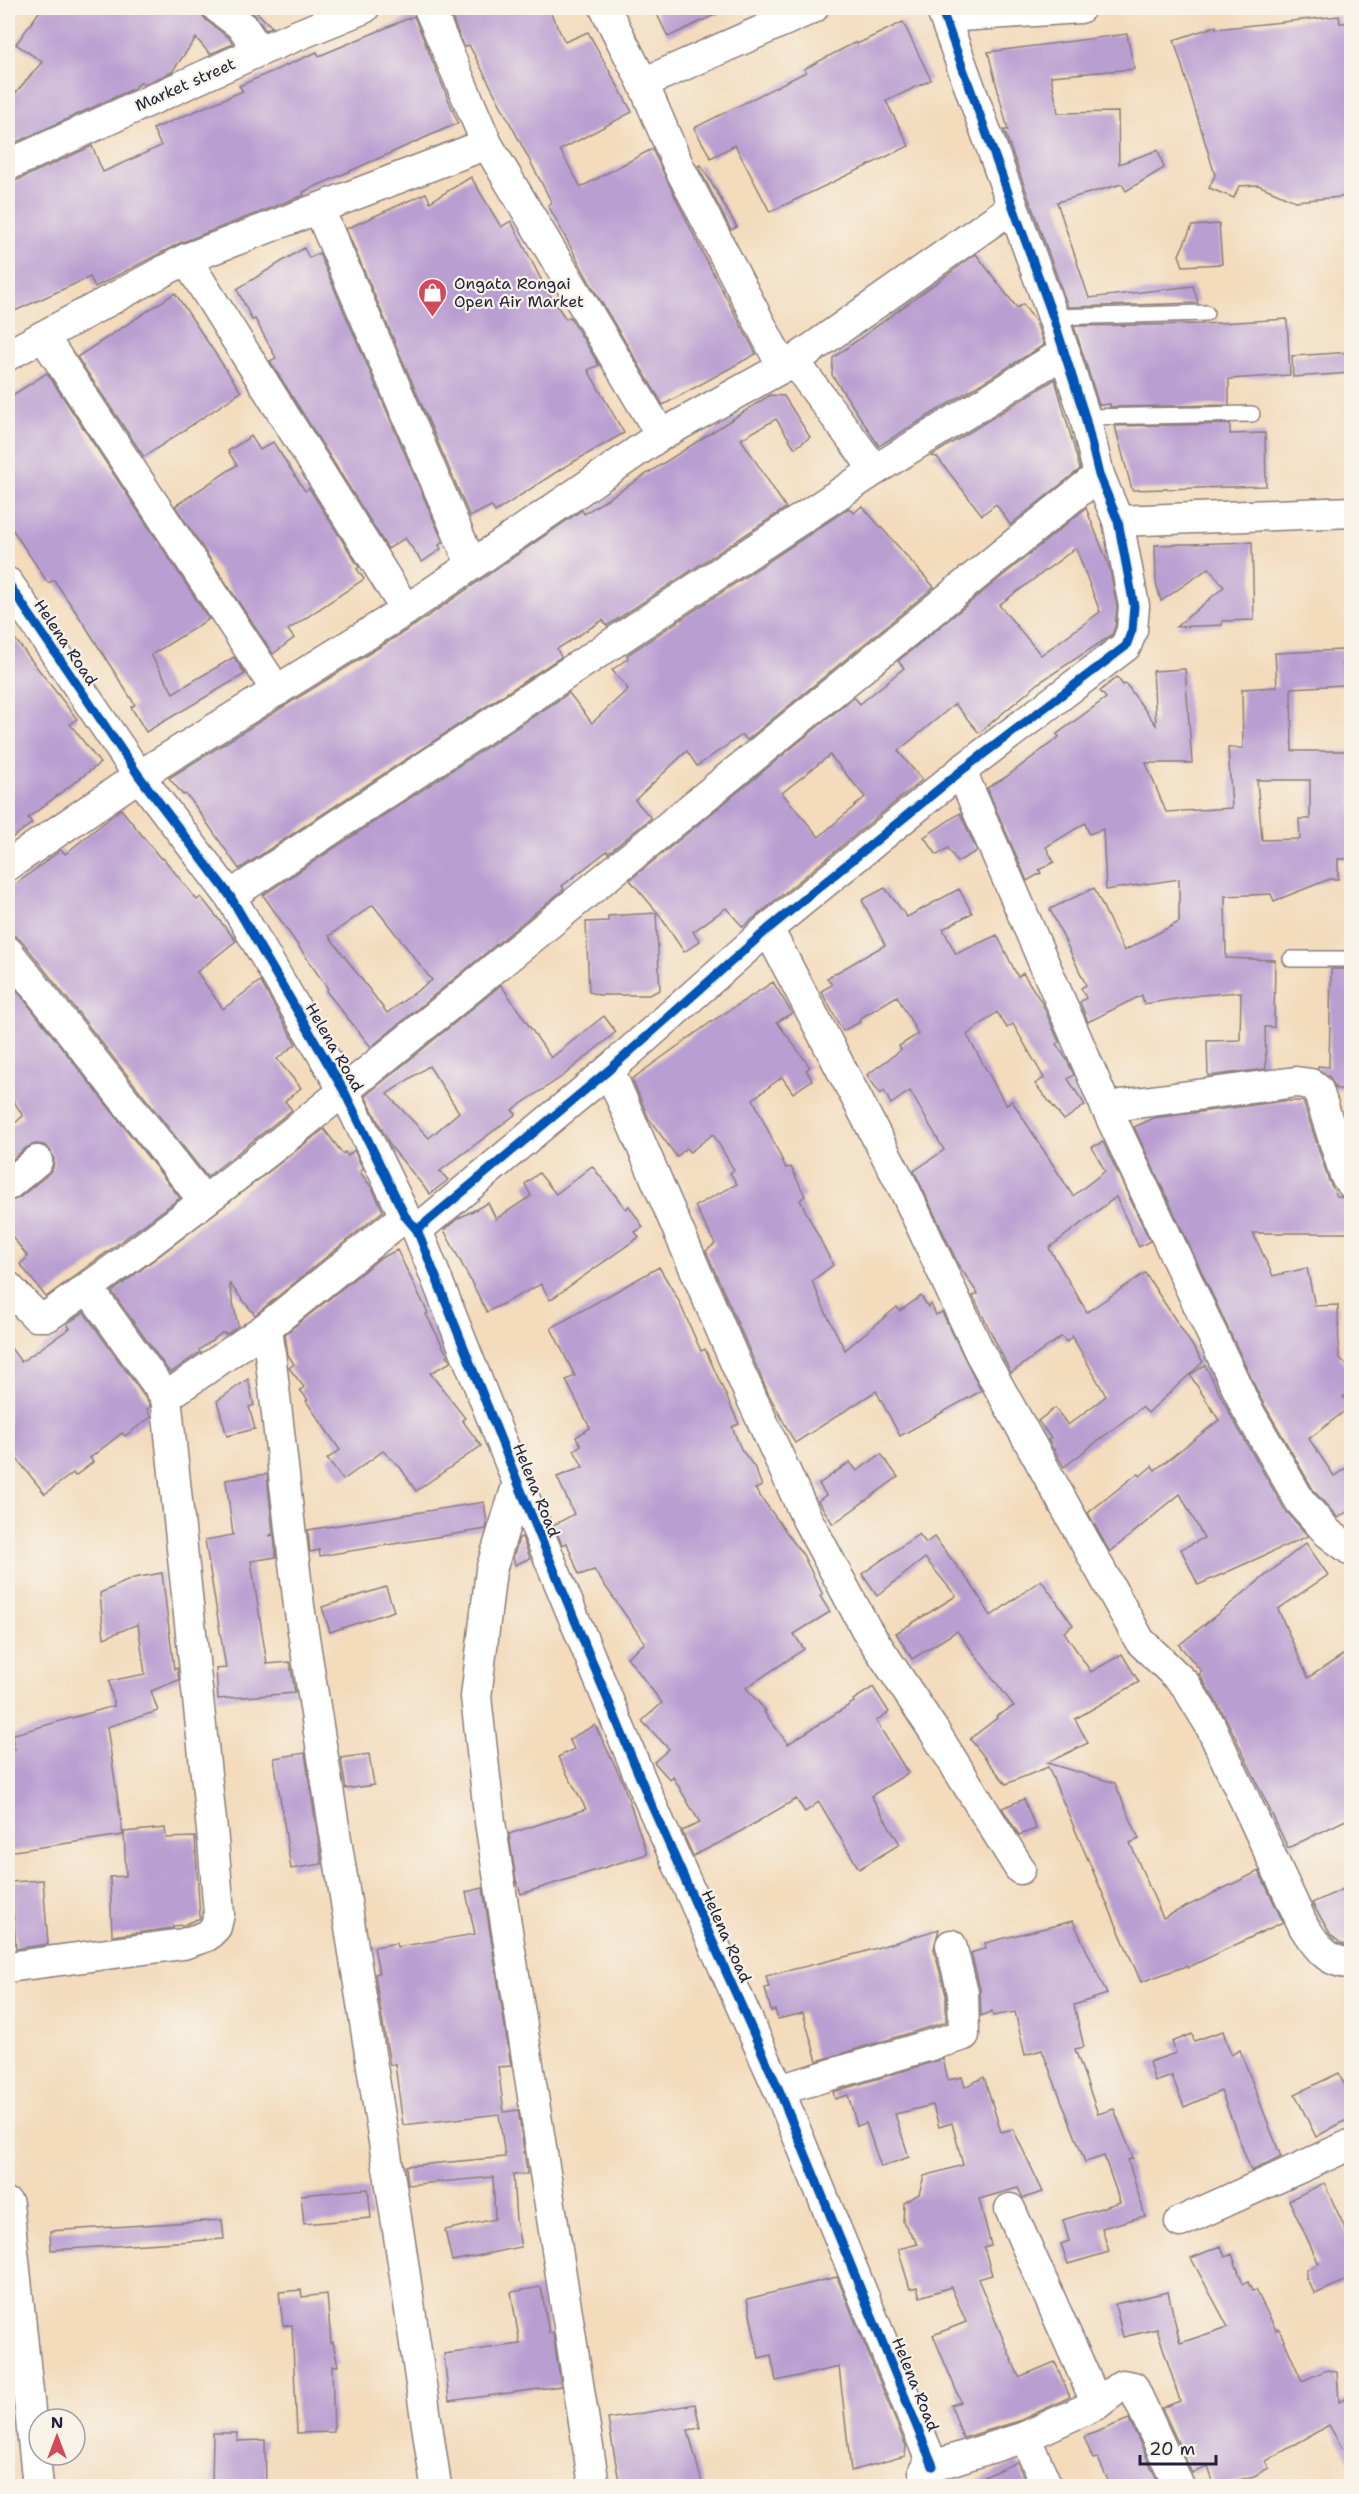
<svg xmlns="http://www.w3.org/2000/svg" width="1359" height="2494" viewBox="0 0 1359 2494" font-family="'Shantell Sans',sans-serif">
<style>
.building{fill:#b99ed1;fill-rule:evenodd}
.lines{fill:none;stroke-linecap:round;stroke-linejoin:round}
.service-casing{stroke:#8a7e7c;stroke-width:18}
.minor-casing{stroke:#8a7e7c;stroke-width:33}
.service{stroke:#fff;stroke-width:15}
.minor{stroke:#fff;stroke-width:30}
.cycleway-casing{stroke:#f7f3e8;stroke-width:13}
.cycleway{stroke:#0057b8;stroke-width:9}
.labels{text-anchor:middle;stroke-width:4.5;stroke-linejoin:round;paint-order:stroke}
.street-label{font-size:16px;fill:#22223b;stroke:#f7f3e8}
.poi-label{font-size:16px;fill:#22223b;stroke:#f7f3e8;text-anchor:start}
</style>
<rect width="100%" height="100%" fill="#f7f3e8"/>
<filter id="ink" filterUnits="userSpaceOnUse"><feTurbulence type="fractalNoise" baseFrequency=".0167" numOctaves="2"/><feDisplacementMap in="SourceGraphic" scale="12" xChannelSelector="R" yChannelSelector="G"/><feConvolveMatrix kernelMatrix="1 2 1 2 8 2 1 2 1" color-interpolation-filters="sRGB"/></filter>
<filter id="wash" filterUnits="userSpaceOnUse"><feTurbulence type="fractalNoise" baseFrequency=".008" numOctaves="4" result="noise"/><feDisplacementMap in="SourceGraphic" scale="24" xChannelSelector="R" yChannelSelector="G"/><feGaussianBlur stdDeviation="1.35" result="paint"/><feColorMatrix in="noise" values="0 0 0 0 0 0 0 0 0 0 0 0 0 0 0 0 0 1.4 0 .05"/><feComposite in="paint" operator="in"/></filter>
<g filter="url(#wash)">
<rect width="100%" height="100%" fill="#f3dbbc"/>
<g id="blocks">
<!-- building -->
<g class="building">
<path d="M42,8H201L202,15L207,21L229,38L233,44L210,54L196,38L172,72L143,85L141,82L133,89L8,146V102L42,62L16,44Z"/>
<path d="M246,8H252L272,27L265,30L256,16Z"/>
<path d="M448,8H548L565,42L588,32L632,112L560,150L581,187L652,149L702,252L756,354L663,405L590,283L548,205L552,203L469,45L464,47Z"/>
<path d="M654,8H729L668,37Z"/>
<path d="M414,16L458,123L303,192L304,195L180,243L95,287L90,277L8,314V182L15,181L92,146L103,172L161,146L153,129L243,91L239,86L317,52L319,56Z"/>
<path d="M1339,16L1340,23H1352V196L1295,201L1258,185L1239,186L1234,198L1209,188L1215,175L1174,40L1216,26V29Z"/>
<path d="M903,22L931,80L886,101L909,146L770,212L735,145L711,158L694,128L806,72L804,69L856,42L857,44Z"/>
<path d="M1127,34L1134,69L1051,76L1058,113L1118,112L1119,164L1158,150L1164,168L1126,191L1122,184L1057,202L1089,298L1193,286L1198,303L1068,307L1004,130H1008L988,52Z"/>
<path d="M701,165L737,227L731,230L698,166Z"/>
<path d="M471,177L501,227L511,221L547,291L566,319L570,317L599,365L588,370L624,433L561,469L495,512L491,506L470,517L346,229L426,193L430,202Z"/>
<path d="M1219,224L1222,264L1183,266L1179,255L1192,226Z"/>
<path d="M304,248L309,258L319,253L443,542L439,545L441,549L422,562L405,538L388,549L270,361L276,358L255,319L252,320L237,289Z"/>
<path d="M976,254L1017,308L1023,304L1036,322L1044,345L879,446L832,375L833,358Z"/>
<path d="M175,293L241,392L144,457L77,357Z"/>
<path d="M1287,319L1290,375L1229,379V405L1110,407V404L1099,405L1074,326L1203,324Z"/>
<path d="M1352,352V373L1293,377L1292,356Z"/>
<path d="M47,373L209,619L151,655L173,693L234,657L245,674L146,732L131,707L135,705L86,627L54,580L48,583L8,523V398Z"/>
<path d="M1055,379L1080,469L1010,525L996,504L982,515L937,457L931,456Z"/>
<path d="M770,395L784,396L810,437L795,448L776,419L741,439L786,508L607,626L603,620L557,649L561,657L244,866L239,869L191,800L185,794L183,795L169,778L415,625L582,510L584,514Z"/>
<path d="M1230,424V434L1265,433L1266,486L1132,490L1115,426Z"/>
<path d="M251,436L260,450L273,442L305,491L309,488L359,567L357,569L364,579L288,630L294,638L273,654L175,506L237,465L228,451Z"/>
<path d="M862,506L934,587L747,740L742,735L697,766L687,751L635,800L651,818L608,853L607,851L562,886L564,889L371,1047L326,991L328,989L263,895L569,693L592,723L628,689L612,670L628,658L627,655L849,508L854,513ZM373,905L432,980L387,1013L329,936Z"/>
<path d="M1086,508L1109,566L1117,607L1115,626L1112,635L1040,682L979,733L955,704L898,751L922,780L743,927L726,908L693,932L700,941L684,952L658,913L630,880L854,697L860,704L904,668L898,661ZM1076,548L1100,612L1041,655L999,605ZM830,755L865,797L819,837L782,793Z"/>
<path d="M1252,542L1254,620L1222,621V625L1176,627L1224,587L1209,568L1161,601L1156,583L1155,545Z"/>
<path d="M8,630L77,719L70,724L100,763L28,818L32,823L8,841Z"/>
<path d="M1342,650L1344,685L1291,688L1292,751H1352V859H1338V879H1330L1274,901L1271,894L1225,896L1226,958L1275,960L1274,1027H1265L1266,1069L1208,1076L1207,1041L1240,1040L1241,992L1201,995L1144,1004L1142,995L1088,1022L1080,1002L1086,998L1081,988L1086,985L1050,909L1094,888L1124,951L1179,922V879L1106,890L1103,829L1089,834L1085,823L1046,847L1054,862L1039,870L1041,873L1027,881L987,788L1006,777L1059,737L1057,734L1106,698L1100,691L1117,677L1123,685L1126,684L1156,725L1153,671L1185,669L1192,763H1146L1166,812L1232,808L1228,748H1243L1242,689L1277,687L1275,653ZM1257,780H1310V819H1299L1300,839L1262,840Z"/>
<path d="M121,809L161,859L163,858L197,900L201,897L236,941L197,972L223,1009L260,981L296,1044L277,1059L301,1088L285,1101L292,1110L207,1177L22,941L15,936L8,935V890L61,850L65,854Z"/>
<path d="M960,813L977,851L957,862L948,848L937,855L924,837Z"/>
<path d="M885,888L907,917L959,889L972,913L943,929L956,954L997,935L1018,977L1023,973L1042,1003L1059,1042L1056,1044L1067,1060L1074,1075L1068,1079L1085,1105L1064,1120L1035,1084L1044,1078L1013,1024L1007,1028L997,1012L967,1035L1006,1105L1012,1101L1073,1196L1105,1171L1092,1147L1103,1142L1150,1241L1139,1247L1116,1197L1049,1248L1087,1312L1145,1273L1203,1362L1148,1413L1142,1407L1064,1467L1048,1440L1051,1438L1038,1421L1055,1408L1068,1425L1106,1396L1072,1336L1067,1342L1061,1337L1011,1373L973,1296L978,1294L959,1266L914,1171L944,1150L910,1091L891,1104L884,1091L880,1094L867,1075L901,1050L899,1046L918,1034L897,996L859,1019L860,1022L843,1031L821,991L832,985L827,978L885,945L862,900Z"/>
<path d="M656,913L660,990L649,995H599L589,992L586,922L608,921V916Z"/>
<path d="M1331,969H1352V1089H1336L1330,1077L1318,1069V1066L1329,1067Z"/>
<path d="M8,979L180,1198L46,1297L20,1264L28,1257L8,1231V1202L19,1198L48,1174L53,1168L54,1159L50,1150L44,1145L35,1144L26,1148L8,1163V1129L23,1116L8,1092Z"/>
<path d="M773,982L792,1013L777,1022L810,1067L806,1070L812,1080L793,1093L782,1077L753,1099L786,1168L791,1167L805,1196L800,1200L833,1265L812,1281L827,1315L845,1350L897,1307L900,1311L921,1296L928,1307L931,1304L936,1315L942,1312L981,1391L900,1436L876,1391L795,1443L768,1393L706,1251L715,1244L695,1206L737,1184L730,1173L734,1170L713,1134L690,1152L686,1148L677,1157L649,1119L632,1079L711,1022Z"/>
<path d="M501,985L551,1058L604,1016L616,1032L563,1076L512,1110L516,1114L440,1171L448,1180L430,1194L391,1147L365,1096ZM429,1066L459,1112L429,1138L387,1094Z"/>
<path d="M1284,1101H1303L1329,1181L1337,1196L1352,1201V1233H1253L1273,1276L1307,1268L1315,1306L1338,1305L1339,1357L1352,1371V1390L1343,1397L1351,1406L1309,1439L1334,1476L1352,1464V1508L1338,1518L1314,1491L1261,1399L1134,1127L1154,1118Z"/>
<path d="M324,1129L343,1154L345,1152L348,1156L354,1150L363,1169L360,1172L372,1188L383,1211L255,1315L229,1283L238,1326L227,1334L222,1333L199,1350L200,1352L170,1373L112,1292Z"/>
<path d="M592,1166L626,1209L629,1206L643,1227L635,1232L639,1237L550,1300L541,1284L487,1312L444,1230L457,1219L488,1203L496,1219L531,1196L525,1184L539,1173L556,1194Z"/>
<path d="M397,1250L428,1313L426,1314L451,1362L430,1373L465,1418L462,1420L481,1446L416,1491L400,1467L383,1451L343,1480L327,1459L340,1450L306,1401L308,1400L300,1390L304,1387L289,1368L294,1364L288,1355L285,1334L379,1259Z"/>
<path d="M659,1267L678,1299L701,1351L705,1349L739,1424L732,1427L741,1449L755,1468L762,1486L755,1489L803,1555L823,1595L820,1596L830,1612L794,1634L804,1649L746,1688L766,1711L764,1712L788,1744L854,1702L853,1700L873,1687L889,1712L876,1721L908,1773L871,1796L900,1844L859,1869L819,1802L805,1812L796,1799L731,1837L693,1856L682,1831L700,1823L673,1777L670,1780L654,1762L669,1749L642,1721L662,1703L627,1657L645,1643L594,1570L579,1575L567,1543L562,1545L554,1525L574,1514L557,1477L583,1467L574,1450L581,1445L576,1437L590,1428L566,1380L575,1376L551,1328Z"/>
<path d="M84,1312L149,1403L150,1407L147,1409L151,1417L125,1436L122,1433L90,1458L93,1462L75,1476L73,1473L45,1494L8,1448V1344L21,1362L70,1328L67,1324Z"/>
<path d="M1205,1365L1231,1416L1285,1510L1308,1536L1198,1585L1181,1549L1204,1538L1180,1494L1110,1552L1088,1513L1138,1473L1140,1476L1152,1466L1155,1470L1219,1420L1190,1375Z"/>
<path d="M248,1379L254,1405L249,1407L255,1429L227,1436L217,1401Z"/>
<path d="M881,1454L898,1477L833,1524L818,1501L826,1495L819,1484L850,1462L857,1471Z"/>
<path d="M267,1474L273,1533L269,1536L274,1535L276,1557L251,1561L267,1664L290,1662L295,1693L218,1699L216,1669L226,1668L205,1540L233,1535L226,1480Z"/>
<path d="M484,1502L487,1524L486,1529L320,1556L319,1550L310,1552L308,1530Z"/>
<path d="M919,1534L926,1543L934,1537L971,1584L991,1616L1041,1580L1073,1625L1064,1632L1091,1672L1122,1654L1139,1682L1075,1719L1088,1743L1047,1763L1115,1783L1139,1839L1130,1843L1163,1918L1259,1871L1283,1922L1187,1968L1186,1966L1141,1982L1048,1767L1006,1784L970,1739L997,1718L996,1716L1014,1706L957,1631L912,1659L896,1633L956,1596L925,1558L877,1596L862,1574Z"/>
<path d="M522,1537L530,1558L515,1565L513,1558L519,1538Z"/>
<path d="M1306,1543L1328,1575L1278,1609L1308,1678L1352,1649V1817L1288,1848L1226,1718L1199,1674L1202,1672L1179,1645Z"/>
<path d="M162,1573L174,1669L177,1668L179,1680L151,1691L158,1711L107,1727L123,1835L8,1852V1750L15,1749L11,1735L114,1706L109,1681L145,1674L138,1624L104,1638L100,1593L134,1578Z"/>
<path d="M386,1587L394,1611L330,1632L322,1607Z"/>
<path d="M595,1725L622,1780L647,1854L521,1894L516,1880L509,1834L586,1809L558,1757L574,1749L569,1739Z"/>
<path d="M305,1753L322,1864L291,1869L274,1758Z"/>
<path d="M369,1754L374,1785L346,1789L341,1758Z"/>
<path d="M1024,1799L1036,1829L1019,1835L1002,1808Z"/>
<path d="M165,1828L166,1838L195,1837L200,1918L184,1925L173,1926V1928L112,1936L110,1877L126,1876L124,1832Z"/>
<path d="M43,1880L48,1944L16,1949L11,1882Z"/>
<path d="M1352,1885V1946L1342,1944L1331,1935L1312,1903Z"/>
<path d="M483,1888L511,2066L498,2067L504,2112L518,2110L526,2165L527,2174L513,2175L516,2221L521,2247L452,2261L445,2230L495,2219L493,2177L408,2185L406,2166L505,2157L499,2114L403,2125L395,2064L390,2065L381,2012L375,1974L379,1973L374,1947L396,1943L397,1947L475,1934L466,1892Z"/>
<path d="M1073,1921L1107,1994L1074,2005L1084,2047L1075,2049L1098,2114L1114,2109L1133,2158L1128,2160L1145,2216L1102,2228L1109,2252L1068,2264L1061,2244L1069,2241L1063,2220L1120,2202L1104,2156L1085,2162L1042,2050L1025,2055L1015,2012L993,2016L992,2011L981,2016L980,1989L971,1953L986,1948L985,1943Z"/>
<path d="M939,1929L934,1949L946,1995V2022L817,2061L803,2013L778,2019L775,2010L771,2011L765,1988L769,1987L766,1976L860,1953Z"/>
<path d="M1223,2031L1231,2055L1240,2050L1281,2157L1251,2171L1221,2091L1184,2107L1172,2076L1155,2082L1149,2062L1176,2053L1172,2042L1192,2034L1194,2041Z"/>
<path d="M943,2059L948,2080L962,2077L965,2087L984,2077L1001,2132L1013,2129L1043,2192L1023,2198L1018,2188L979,2199L991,2245L984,2247L992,2275L978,2279L1019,2377L1055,2362L1070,2397L1019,2421L963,2438L951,2405L961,2402L933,2335L966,2322L951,2287L920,2297L917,2287L910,2289L898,2249L918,2244L903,2222L904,2203L919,2194L924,2176L963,2165L952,2123L939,2127L933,2105L895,2114L909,2157L881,2167L866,2123L857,2126L848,2095L835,2099L833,2092Z"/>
<path d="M1339,2073L1352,2101V2117L1316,2137L1295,2094Z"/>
<path d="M1324,2183L1352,2243V2278L1315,2294L1306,2278V2270L1319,2264L1289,2200Z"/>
<path d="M368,2189L371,2218L304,2224L301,2195Z"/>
<path d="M222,2220L224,2239L51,2250L50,2231Z"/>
<path d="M1221,2246L1225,2257L1232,2254L1243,2284L1248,2282L1252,2291L1256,2290L1276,2330L1279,2329L1302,2381L1327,2370L1337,2372L1339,2402L1352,2396V2465L1329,2425L1266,2461L1269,2468L1254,2476L1215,2487L1208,2467L1192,2473L1162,2408L1180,2401L1157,2329L1123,2337L1115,2304L1168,2292L1180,2343L1228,2327L1191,2258Z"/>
<path d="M837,2277L906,2446L905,2456L851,2471L839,2367L776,2381L771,2355L759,2358L747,2299Z"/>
<path d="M541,2287L549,2333H553L561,2386L449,2401L444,2354L520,2344L511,2292Z"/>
<path d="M301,2290L302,2297L327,2294L331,2343L333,2342L338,2366H332L334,2432L297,2433L292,2325L283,2326L279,2292Z"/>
<path d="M695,2404L700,2428L688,2430L703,2487H620L608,2419Z"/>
<path d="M1129,2419L1160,2486L1111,2487L1098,2458L1093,2459L1084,2437Z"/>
<path d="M213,2433H237V2441L265,2440L266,2486H212Z"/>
<path d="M1017,2462L1028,2487H962Z"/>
</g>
</g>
</g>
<g filter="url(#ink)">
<use href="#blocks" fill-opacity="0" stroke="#8a7e7c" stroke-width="1.5"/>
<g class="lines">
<defs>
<g id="service">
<path d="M1053,317L1206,313"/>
<path d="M1085,417L1252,414"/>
<path d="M1291,959H1352"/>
</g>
<g id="minor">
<path d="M218,8L242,26L259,51"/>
<path d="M429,8L487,144L661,435"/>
<path d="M605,8L643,83L678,165L783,368"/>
<path d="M945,17L1080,8"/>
<path d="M643,83L813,8"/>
<path d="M8,165L259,51L364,8"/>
<path d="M319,209L471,564"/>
<path d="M186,259L406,610"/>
<path d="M43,336L277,691"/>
<path d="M8,355L186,259L487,144"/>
<path d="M794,361L875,470"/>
<path d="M1118,521L1352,512"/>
<path d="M8,583L139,776L230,896L344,1091L405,1216L417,1230L518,1483L651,1804L779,2090L933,2466"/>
<path d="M961,771L1106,1107L1246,1407L1300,1501L1328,1533L1352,1551"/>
<path d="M8,865L139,776L406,610L661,435L794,361L1013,207"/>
<path d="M230,896L875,470L1065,352"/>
<path d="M768,929L906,1193L980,1353L1140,1641L1185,1684L1210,1725L1304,1927C1316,1945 1327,1964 1352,1963"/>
<path d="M8,952L204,1201"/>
<path d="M609,1070L736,1364L807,1519L866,1629L934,1731L1020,1869"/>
<path d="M1106,1107L1296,1082L1311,1084L1318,1090L1345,1175L1352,1184"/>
<path d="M8,1185L37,1161"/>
<path d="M417,1230L609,1070L768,929L961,771L1126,646L1132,630L1134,606L1118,521L1099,475L1085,417L1053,317L941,8"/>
<path d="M8,1287L36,1316H48C213,1201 367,1072 523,945C715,788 907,632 1099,475"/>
<path d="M88,1288L166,1397"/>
<path d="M267,1327L299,1606L401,2249L436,2486"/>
<path d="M518,1483L491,1570L476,1697L490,1822L593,2479"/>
<path d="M8,1967L183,1944L207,1936L216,1927L219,1914L213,1840L166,1397L267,1327L405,1216"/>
<path d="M779,2090L964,2035L963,1993L951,1945"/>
<path d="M8,2204L38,2486"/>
<path d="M1010,2209L1097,2404"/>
<path d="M1180,2222L1352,2144"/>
<path d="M1025,2437L1097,2404L1122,2385L1133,2387L1179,2486"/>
<path d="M927,2486L924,2471L933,2466L1025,2437L1047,2486"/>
</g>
</defs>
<!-- service casing -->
<use href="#service" class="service-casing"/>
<!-- minor casing -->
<use href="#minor" class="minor-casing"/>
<!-- service -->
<use href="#service" class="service"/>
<!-- minor -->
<use href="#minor" class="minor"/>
<defs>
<g id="cycleway">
<path d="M8,583L139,776L230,896L344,1091L405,1216L417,1230L518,1483L651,1804L779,2090L933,2466"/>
<path d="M417,1230L609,1070L768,929L961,771L1126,646L1132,630L1134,606L1118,521L1099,475L1085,417L1053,317L941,8"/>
</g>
</defs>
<!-- cycleway casing -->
<use href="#cycleway" class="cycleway-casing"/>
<!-- cycleway -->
<use href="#cycleway" class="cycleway"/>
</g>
</g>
<!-- icons -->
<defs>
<symbol id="shop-pin" viewBox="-11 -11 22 30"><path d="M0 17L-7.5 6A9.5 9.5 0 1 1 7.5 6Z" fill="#d1495b" stroke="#f7f3e8"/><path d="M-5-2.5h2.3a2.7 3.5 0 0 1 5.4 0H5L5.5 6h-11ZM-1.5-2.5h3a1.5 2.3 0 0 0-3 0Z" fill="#fff"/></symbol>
</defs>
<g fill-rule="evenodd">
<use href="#shop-pin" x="416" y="276" width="33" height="45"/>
</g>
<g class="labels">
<!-- street labels -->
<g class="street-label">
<text transform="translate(185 84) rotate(-24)" y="6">Market street</text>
<text transform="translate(66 642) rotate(56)" y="6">Helena Road</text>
<text transform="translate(335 1047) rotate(60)" y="6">Helena Road</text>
<text transform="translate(537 1490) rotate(68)" y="6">Helena Road</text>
<text transform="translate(727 1936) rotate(66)" y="6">Helena Road</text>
<text transform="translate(916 2384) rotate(68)" y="6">Helena Road</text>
</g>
<!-- poi labels -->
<g class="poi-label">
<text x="454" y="289">Ongata Rongai<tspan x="454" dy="18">Open Air Market</tspan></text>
</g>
</g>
<!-- margin -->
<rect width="1359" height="2494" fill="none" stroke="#f7f3e8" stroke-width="30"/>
<!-- north arrow -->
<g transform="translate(57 2437)"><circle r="28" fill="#f7f3e8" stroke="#a29fa3" stroke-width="1.5"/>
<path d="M0-4.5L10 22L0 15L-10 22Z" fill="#d1495b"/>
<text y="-9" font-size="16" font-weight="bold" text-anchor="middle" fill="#22223b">N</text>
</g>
<!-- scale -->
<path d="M1140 2455v9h76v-9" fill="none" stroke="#22223b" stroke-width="3"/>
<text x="1149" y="2455" font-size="18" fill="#22223b" stroke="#f7f3e8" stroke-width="4.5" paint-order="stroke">20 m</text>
</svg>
